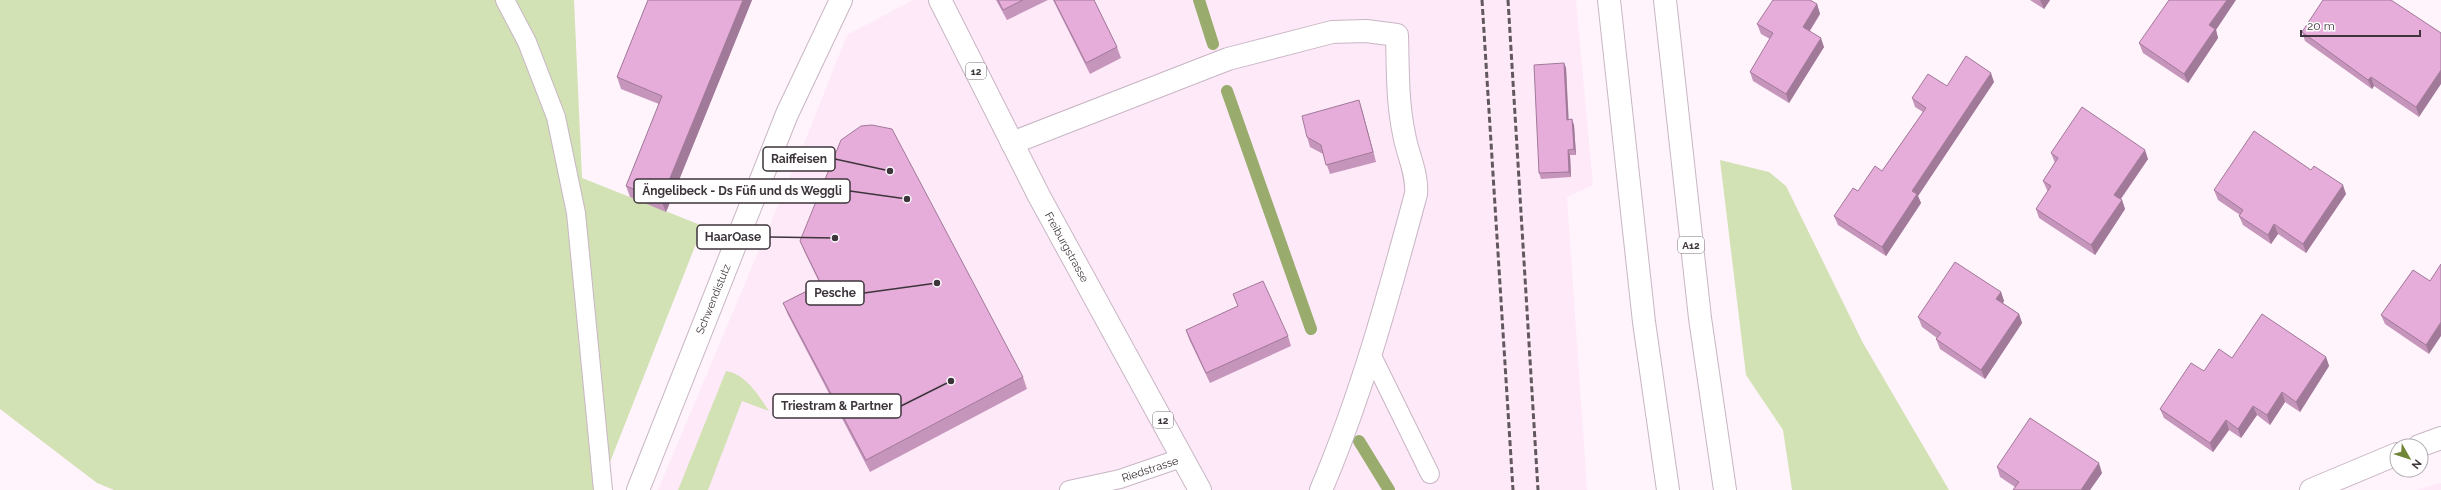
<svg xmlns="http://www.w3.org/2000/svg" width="2441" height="490" viewBox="0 0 2441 490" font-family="Raleway,sans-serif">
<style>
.built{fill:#fee9f9}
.green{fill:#d3e2b4}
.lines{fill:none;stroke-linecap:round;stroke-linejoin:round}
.stream{stroke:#99ac6d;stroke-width:12}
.service-casing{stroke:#c8b6c4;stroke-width:20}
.minor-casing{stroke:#c8b6c4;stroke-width:24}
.secondary-casing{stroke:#c8b6c4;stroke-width:24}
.primary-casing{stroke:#c8b6c4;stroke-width:24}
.motorway-casing{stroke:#c8b6c4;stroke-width:24}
.service{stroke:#fff;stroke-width:18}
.minor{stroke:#fff;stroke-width:22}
.secondary{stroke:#fff;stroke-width:22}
.primary{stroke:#fff;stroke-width:22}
.motorway{stroke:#fff;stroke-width:22}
.rail{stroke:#61585e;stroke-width:3;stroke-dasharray:6 3;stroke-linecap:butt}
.wall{fill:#c695bb}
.shaded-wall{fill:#a17999}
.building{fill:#e6adda;stroke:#a17999}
.labels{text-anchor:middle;stroke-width:4;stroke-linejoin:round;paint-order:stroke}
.shield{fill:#fff;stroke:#777276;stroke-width:1}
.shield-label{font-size:10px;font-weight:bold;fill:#3d353b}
.street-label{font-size:11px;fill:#3d353b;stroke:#fff}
.leader{fill:none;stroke:#3d353b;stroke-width:1.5}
.callout-dot{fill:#3d353b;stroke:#fff;stroke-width:1.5}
.callout{fill:#fff;stroke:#3d353b;stroke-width:1.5}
.callout-label{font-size:12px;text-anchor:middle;font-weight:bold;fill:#3d353b}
</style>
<rect width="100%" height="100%" fill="#fff3fc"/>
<!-- built -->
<g class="built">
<path d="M913,0H1576L1593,185L1567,197L1587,490H1192L1184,458L1093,490H658L805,141L847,35Z"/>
<path d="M2441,483V490H2415Z"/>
</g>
<!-- green -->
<g class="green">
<path d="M0,0H574L582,178L703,226L599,490H114L97,483L0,409Z"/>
<path d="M1720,160L1769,172L1786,186L1863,343L1949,490H1792L1783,430L1746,375Z"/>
<path d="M726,371C746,374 759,396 769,411L742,401L708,490H678Z"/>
</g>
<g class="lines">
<!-- stream -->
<g class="stream">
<path d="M1199,0L1213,44"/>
<path d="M1227,91L1311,329"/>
<path d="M1359,441L1389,490"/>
</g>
<defs>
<g id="service">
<path d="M505,0L527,42L556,117L576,213L603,490"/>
<path d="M1371,354L1430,474"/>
<path d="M1069,490L1120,479L1184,457"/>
</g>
<path id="minor" d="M1012,143L1228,59L1332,32L1366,31L1397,35C1398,68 1397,101 1404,134C1407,153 1418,174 1416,194C1389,294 1362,394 1321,490"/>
<g id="secondary">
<path d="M2419,446L2441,438"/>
<path d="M638,490L787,114L841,0"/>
<path d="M2311,490L2397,454"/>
</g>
<path id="primary" d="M940,0L1039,196L1200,490"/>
<g id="motorway">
<path d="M1609,0L1644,322L1668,490"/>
<path d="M1665,0L1700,318L1725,490"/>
</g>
</defs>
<!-- service casing -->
<use href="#service" class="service-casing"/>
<!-- minor casing -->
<use href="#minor" class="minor-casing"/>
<!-- secondary casing -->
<use href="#secondary" class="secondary-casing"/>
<!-- primary casing -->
<use href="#primary" class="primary-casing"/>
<!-- motorway casing -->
<use href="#motorway" class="motorway-casing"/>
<!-- service -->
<use href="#service" class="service"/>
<!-- minor -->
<use href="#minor" class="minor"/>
<!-- secondary -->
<use href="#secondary" class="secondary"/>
<!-- primary -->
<use href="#primary" class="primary"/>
<!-- motorway -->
<use href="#motorway" class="motorway"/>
<!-- rail -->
<g class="rail">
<path d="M1482,0L1513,490"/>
<path d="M1508,0L1538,490"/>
</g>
</g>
<!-- wall -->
<g class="wall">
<path d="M648,0H752L666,212L630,197L626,186L659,104L621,89L617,77Z"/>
<path d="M996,0H1048L1007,20Z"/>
<path d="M1053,0H1094L1117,47L1121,58L1090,74Z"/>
<path d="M2030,0H2050L2044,9Z"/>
<path d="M2391,0L2419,117L2374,86L2372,89L2305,41L2302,32Z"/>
<path d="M1817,4L1820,14L1810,31L1824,47L1789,103L1753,81L1750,72L1770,39L1761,34L1757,24Z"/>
<path d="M2216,30L2218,38L2188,83L2143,53L2139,43Z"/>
<path d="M1564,63L1566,68L1568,120L1574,125L1576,155H1570L1571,177L1541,179L1539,173Z"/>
<path d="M1994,82L1918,196L1921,203L1886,256L1838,225L1834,216L1858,191L1882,171L1923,112L1915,107L1912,98L1947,86Z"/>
<path d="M1362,110L1376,162L1330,174L1323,154L1310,147L1307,137Z"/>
<path d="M2051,153L2148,159L2121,199L2122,200L2125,209L2095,255L2039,218L2036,209L2048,191L2047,190L2043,181L2055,163Z"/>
<path d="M2214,190L2346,194L2306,253L2278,234L2271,244L2243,225L2239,216L2240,215L2218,200Z"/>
<path d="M800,241L1023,377L1027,389L870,472L788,315L783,303L820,284L805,253Z"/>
<path d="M2413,270L2429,354L2385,324L2381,315Z"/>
<path d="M2001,292L2004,301L2003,303L2019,314L2022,323L1985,379L1940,349L1936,339L1937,338L1922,327L1918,317Z"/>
<path d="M1233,294L1288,336L1291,346L1210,383L1189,339L1186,330L1238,306Z"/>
<path d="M2326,357L2329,366L2300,412L2285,402L2270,425L2257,415L2241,438L2229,430L2213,452L2164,418L2160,409L2204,371L2232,358Z"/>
<path d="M1997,467L2102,473L2090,490H2013L2015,487L2000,477Z"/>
</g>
<!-- shaded-wall -->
<g class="shaded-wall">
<path d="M743,0H752L666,212L661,200Z"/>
<path d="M2040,0H2050L2044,9Z"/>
<path d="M2227,0H2236L2216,30L2218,38L2188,83L2184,74L2209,25Z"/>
<path d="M1817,4L1820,14L1806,36L1803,27Z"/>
<path d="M1821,38L1824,47L1789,103L1786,94Z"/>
<path d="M1564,63L1566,68L1569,125L1567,120Z"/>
<path d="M2441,70V84L2419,117L2416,107Z"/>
<path d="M1991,73L1994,82L1918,196L1921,203L1886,256L1882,247L1912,191Z"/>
<path d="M2371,77L2374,86L2372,89L2368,80Z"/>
<path d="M1359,100L1362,110L1376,162L1373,152Z"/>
<path d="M1572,119L1574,125L1576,155L1574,149Z"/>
<path d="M1568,150L1570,155L1571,177L1569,172Z"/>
<path d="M2145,150L2148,159L2117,204L2114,195Z"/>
<path d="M2343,185L2346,194L2306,253L2303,244Z"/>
<path d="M2122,200L2125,209L2095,255L2091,245Z"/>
<path d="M2274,224L2278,234L2271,244L2268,235Z"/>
<path d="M2001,292L2004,301L1999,308L1996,299Z"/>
<path d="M2019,314L2022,323L1985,379L1981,370Z"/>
<path d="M2441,322V336L2429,354L2426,345Z"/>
<path d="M2326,357L2329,366L2300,412L2296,402Z"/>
<path d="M2282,392L2285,402L2270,425L2267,415Z"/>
<path d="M2253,406L2257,415L2241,438L2238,429Z"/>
<path d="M2226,420L2229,430L2213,452L2210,443Z"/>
<path d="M2099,463L2102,473L2090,490H2081Z"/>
</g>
<!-- building -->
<g class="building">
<path d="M648,0H743L661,200L626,186L662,96L617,77Z"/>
<path d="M998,0H1023L1003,10Z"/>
<path d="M1054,0H1094L1117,47L1086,63Z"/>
<path d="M1773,0H1810L1817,4L1803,27L1821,38L1786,94L1750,72L1773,33L1757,24Z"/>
<path d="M2169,0H2227L2209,25L2215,29L2184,74L2139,43Z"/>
<path d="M2323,0H2391L2441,33V70L2416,107L2371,77L2368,80L2302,32Z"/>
<path d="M1966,56L1991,73L1912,191L1917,194L1882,247L1834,216L1853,188L1858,191L1875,166L1882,171L1926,108L1912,98L1928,74L1947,86Z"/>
<path d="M1564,63L1567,120L1572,119L1574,149L1568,150L1569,172L1539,173L1534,65Z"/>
<path d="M1359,100L1373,152L1326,165L1321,145L1307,137L1302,116Z"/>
<path d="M2082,107L2145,150L2114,195L2122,200L2091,245L2036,209L2051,186L2043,181L2058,158L2051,153Z"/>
<path d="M872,125L892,129L1023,377L866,460L783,303L821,284L800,241L841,140L861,126Z"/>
<path d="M2254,131L2311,170L2314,166L2343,185L2303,244L2274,224L2268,235L2239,216L2243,210L2214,190Z"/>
<path d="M1955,262L2001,292L1996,299L2019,314L1981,370L1936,339L1941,333L1918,317Z"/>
<path d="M2441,264V322L2426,345L2381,315L2413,270L2430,281Z"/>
<path d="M1263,281L1288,336L1206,373L1186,330L1238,306L1233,294Z"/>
<path d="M2262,314L2326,357L2296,402L2282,392L2267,415L2253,406L2238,429L2226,420L2210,443L2160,409L2191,363L2204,371L2219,349L2232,358Z"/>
<path d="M2030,418L2099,463L2081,490H2013L2019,482L1997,467Z"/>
</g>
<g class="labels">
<!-- shield labels -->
<g class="shield">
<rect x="966" y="63" width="20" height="16" rx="3"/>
<rect x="1678" y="237" width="26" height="16" rx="3"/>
<rect x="1153" y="412" width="20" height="16" rx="3"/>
</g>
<g class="shield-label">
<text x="976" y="75">12</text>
<text x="1691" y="249">A12</text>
<text x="1163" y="424">12</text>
</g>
<!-- street labels -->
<g class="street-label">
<text transform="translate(1067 247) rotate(61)" y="4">Freiburgstrasse</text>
<text transform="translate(713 299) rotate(-68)" y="4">Schwendistutz</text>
<text transform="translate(1150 469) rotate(-18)" y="4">Riedstrasse</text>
</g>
</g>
<!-- callouts -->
<path class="leader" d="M890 171L835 159M907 199L850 191M835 238L770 237M937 283L864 293M951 381L901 406"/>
<g class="callout-dot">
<circle cx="890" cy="171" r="4"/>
<circle cx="907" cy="199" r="4"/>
<circle cx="835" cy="238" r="4"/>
<circle cx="937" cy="283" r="4"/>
<circle cx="951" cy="381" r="4"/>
</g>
<g class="callout">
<rect x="763" y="147" width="72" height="24" rx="4"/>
<rect x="634" y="179" width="216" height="24" rx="4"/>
<rect x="697" y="225" width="73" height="24" rx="4"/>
<rect x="806" y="281" width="58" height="24" rx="4"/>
<rect x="773" y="394" width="128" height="24" rx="4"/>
</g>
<g class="callout-label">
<text x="799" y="163">Raiffeisen</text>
<text x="742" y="195">Ängelibeck - Ds Füfi und ds Weggli</text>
<text x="733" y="241">HaarOase</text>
<text x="835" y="297">Pesche</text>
<text x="837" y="410">Triestram &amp; Partner</text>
</g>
<!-- north arrow -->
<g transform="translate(2409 458) rotate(129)"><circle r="19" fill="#ffffff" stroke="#b1aeb1"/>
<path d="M0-3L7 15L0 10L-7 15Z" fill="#708536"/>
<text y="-6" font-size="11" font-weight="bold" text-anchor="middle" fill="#3d353b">N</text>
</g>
<!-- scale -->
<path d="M2301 30v6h119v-6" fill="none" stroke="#3d353b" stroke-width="2"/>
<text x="2307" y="30" font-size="12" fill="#3d353b" stroke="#ffffff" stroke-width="3" paint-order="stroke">20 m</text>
</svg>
